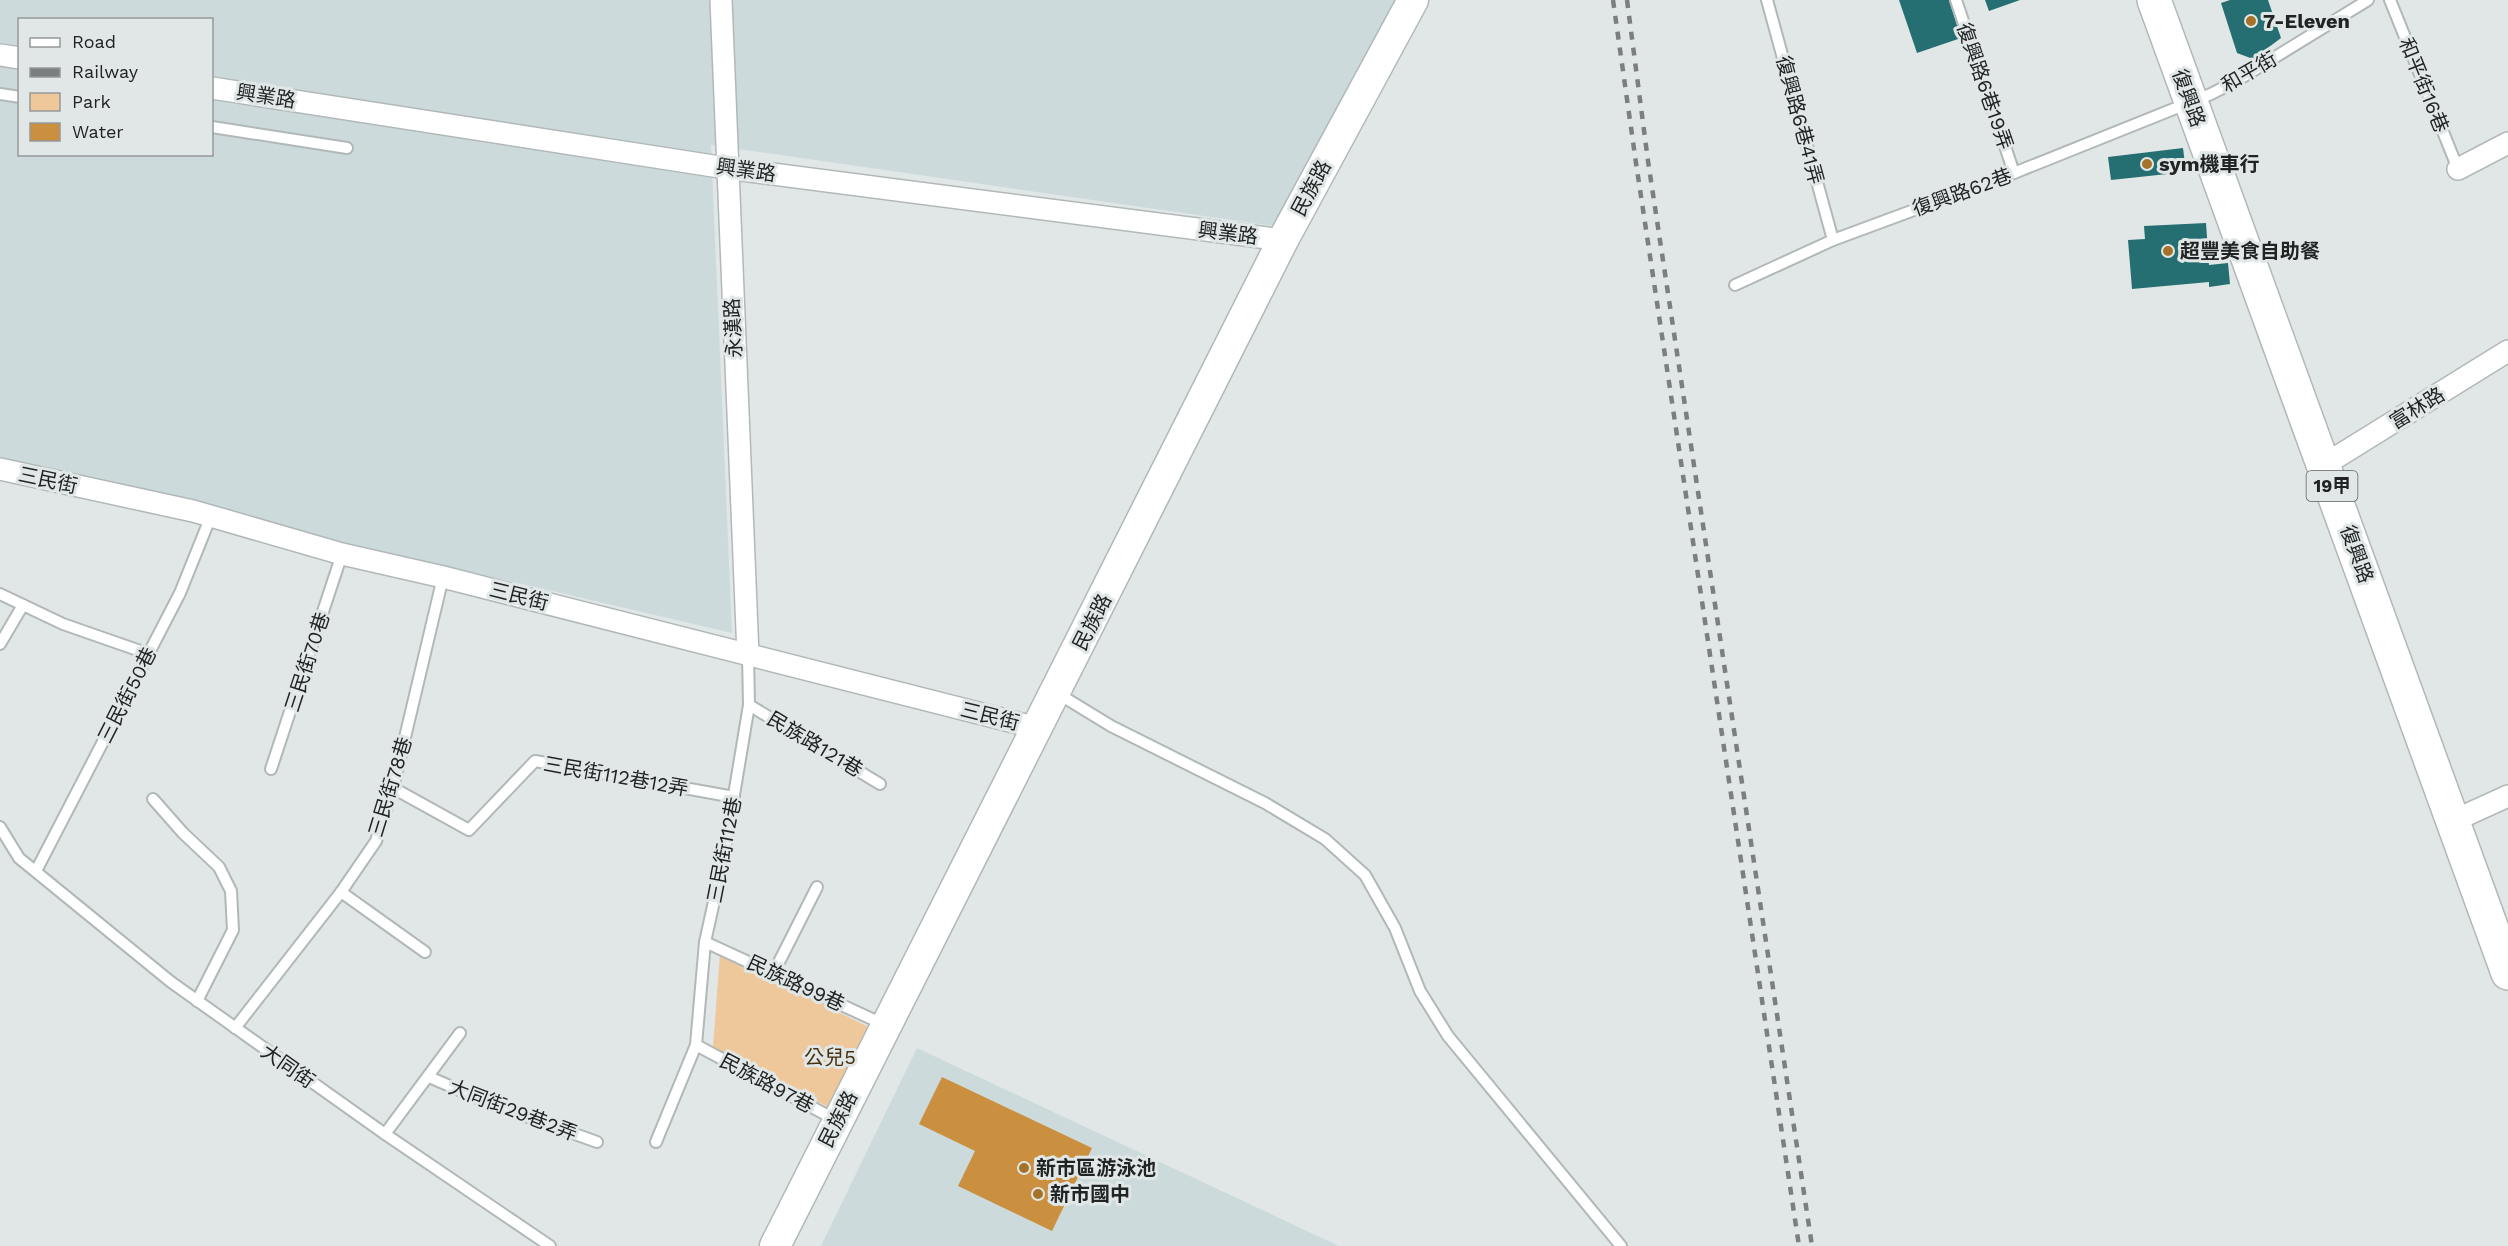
<svg xmlns="http://www.w3.org/2000/svg" width="2508" height="1246" viewBox="0 0 2508 1246" font-family="'Work Sans','Noto Sans TC',sans-serif">
<style>
.built{fill:#ccdadb;fill-rule:evenodd}
.green{fill:#eec89a}
.water{fill:#ca9040}
.building{fill:#256f72}
.lines{fill:none;stroke-linecap:round;stroke-linejoin:round}
.lane-casing{stroke:#b2b8b8;stroke-width:14}
.street-casing{stroke:#b2b8b8;stroke-width:24}
.secondary-casing{stroke:#b2b8b8;stroke-width:33}
.primary-casing{stroke:#b2b8b8;stroke-width:36}
.lane{stroke:#fff;stroke-width:10}
.street{stroke:#fff;stroke-width:21}
.secondary{stroke:#fff;stroke-width:30}
.primary{stroke:#fff;stroke-width:33}
.rail{stroke:#7b7f7f;stroke-width:4.5;stroke-dasharray:8 8;stroke-linecap:butt}
.poi-dot{fill:#a57229;stroke:#e1e7e7;stroke-width:2}
.labels{text-anchor:middle;stroke-width:6;stroke-linejoin:round;paint-order:stroke}
.shield{fill:#e1e7e7;stroke:#5b5e5e;stroke-width:1.5}
.shield-label{font-size:18px;font-weight:bold;fill:#222424}
.poi-label{font-size:20px;font-weight:bold;fill:#222424;stroke:#e1e7e7;text-anchor:start}
.street-label{font-size:20px;fill:#222424;stroke:#e1e7e7}
.park-label{font-size:20px;fill:#48300e;stroke:#e1e7e7}
</style>
<rect width="100%" height="100%" fill="#e1e7e7"/>
<!-- built -->
<g class="built">
<path d="M0,0H1409L1280,227L711,145L732,633L0,462ZM20,20H212V154H20Z"/>
<path d="M917,1048L1339,1246H821Z"/>
</g>
<!-- green -->
<path class="green" d="M720,954L895,1040L855,1121L713,1047Z"/>
<!-- water -->
<path class="water" d="M942,1077L1092,1148L1052,1231L958,1186L975,1151L919,1124Z"/>
<!-- building -->
<g class="building">
<path d="M1899,0H1949L1961,38L1917,53Z"/>
<path d="M1985,0H2020L1989,11Z"/>
<path d="M2230,0H2268L2281,38L2253,59L2237,53L2221,3Z"/>
<path d="M2183,148L2186,172L2111,180L2108,157Z"/>
<path d="M2206,223L2209,265L2228,263L2230,284L2209,287V282L2132,289L2128,240L2145,239L2144,226Z"/>
</g>
<g class="lines">
<defs>
<g id="lane">
<path d="M1767,0L1833,240"/>
<path d="M1956,0L2014,173"/>
<path d="M2390,0L2458,169"/>
<path d="M0,94L20,97"/>
<path d="M212,127L347,148"/>
<path d="M1735,285L1833,240L2014,173L2211,94L2238,80L2368,0"/>
<path d="M0,594L63,624L149,654"/>
<path d="M0,644L23,605"/>
<path d="M1057,693L1111,726L1265,803L1325,839L1365,875L1395,928L1420,991L1448,1036L1621,1246"/>
<path d="M749,705L880,784"/>
<path d="M271,769L342,554"/>
<path d="M393,788L469,830L535,761L734,797"/>
<path d="M153,799L183,833L219,867L231,891L233,930L197,1001"/>
<path d="M0,827L19,858L171,982L385,1134L550,1246"/>
<path d="M36,871L180,593L211,516"/>
<path d="M341,892L425,952"/>
<path d="M705,942L885,1025"/>
<path d="M774,972L817,887"/>
<path d="M235,1028L341,892L376,841L393,788L443,577"/>
<path d="M696,1045L836,1120"/>
<path d="M429,1077L489,1103L597,1142"/>
<path d="M385,1134L460,1033"/>
<path d="M656,1142L696,1045L705,942L723,861L749,705L748,655"/>
</g>
<g id="street">
<path d="M721,0L748,655"/>
<path d="M0,55L20,58"/>
<path d="M212,88L726,168L1283,240"/>
<path d="M2458,169L2508,143"/>
<path d="M2324,465L2508,351"/>
<path d="M0,469L193,511L342,554L443,577L1037,728"/>
<path d="M2453,821L2508,796"/>
</g>
<path id="secondary" d="M775,1246L1283,240L1413,0"/>
<path id="primary" d="M2154,0L2508,973"/>
</defs>
<!-- lane casing -->
<use href="#lane" class="lane-casing"/>
<!-- street casing -->
<use href="#street" class="street-casing"/>
<!-- secondary casing -->
<use href="#secondary" class="secondary-casing"/>
<!-- primary casing -->
<use href="#primary" class="primary-casing"/>
<!-- lane -->
<use href="#lane" class="lane"/>
<!-- street -->
<use href="#street" class="street"/>
<!-- secondary -->
<use href="#secondary" class="secondary"/>
<!-- primary -->
<use href="#primary" class="primary"/>
<!-- rail -->
<g class="rail">
<path d="M1613,0L1636,163L1799,1246"/>
<path d="M1627,0L1648,161L1812,1246"/>
</g>
</g>
<!-- markers -->
<g class="poi-dot">
<circle cx="2251" cy="21" r="6"/>
<circle cx="2147" cy="164" r="6"/>
<circle cx="2168" cy="251" r="6"/>
<circle cx="1024" cy="1168" r="6"/>
<circle cx="1038" cy="1194" r="6"/>
</g>
<g class="labels">
<!-- shield labels -->
<rect class="shield" x="2306.5" y="471" width="51" height="30" rx="4.5"/>
<g class="shield-label">
<text x="2332" y="492">19甲</text>
</g>
<!-- poi labels -->
<g class="poi-label">
<text x="2263" y="28">7-Eleven</text>
<text x="2159" y="171">sym機車行</text>
<text x="2180" y="258">超豐美食自助餐</text>
<text x="1036" y="1175">新市區游泳池</text>
<text x="1050" y="1201">新市國中</text>
</g>
<!-- street labels -->
<g class="street-label">
<text transform="translate(2249 72) rotate(-30)" y="7">和平街</text>
<text transform="translate(2424 85) rotate(68)" y="7">和平街16巷</text>
<text transform="translate(1985 86) rotate(71)" y="7">復興路6巷19弄</text>
<text transform="translate(266 96) rotate(9)" y="7">興業路</text>
<text transform="translate(2189 98) rotate(70)" y="7">復興路</text>
<text transform="translate(1800 120) rotate(75)" y="7">復興路6巷41弄</text>
<text transform="translate(746 170) rotate(8)" y="7">興業路</text>
<text transform="translate(1311 188) rotate(-62)" y="7">民族路</text>
<text transform="translate(1962 192) rotate(-20)" y="7">復興路62巷</text>
<text transform="translate(1228 233) rotate(7)" y="7">興業路</text>
<text transform="translate(733 328) rotate(-93)" y="7">永漢路</text>
<text transform="translate(2417 408) rotate(-32)" y="7">富林路</text>
<text transform="translate(48 480) rotate(12)" y="7">三民街</text>
<text transform="translate(2357 554) rotate(70)" y="7">復興路</text>
<text transform="translate(519 596) rotate(14)" y="7">三民街</text>
<text transform="translate(1092 622) rotate(-63)" y="7">民族路</text>
<text transform="translate(307 662) rotate(-72)" y="7">三民街70巷</text>
<text transform="translate(127 695) rotate(-63)" y="7">三民街50巷</text>
<text transform="translate(990 716) rotate(14)" y="7">三民街</text>
<text transform="translate(815 744) rotate(31)" y="7">民族路121巷</text>
<text transform="translate(616 776) rotate(10)" y="7">三民街112巷12弄</text>
<text transform="translate(390 787) rotate(-73)" y="7">三民街78巷</text>
<text transform="translate(724 850) rotate(-79)" y="7">三民街112巷</text>
<text transform="translate(796 983) rotate(25)" y="7">民族路99巷</text>
<text transform="translate(288 1066) rotate(35)" y="7">大同街</text>
<text transform="translate(767 1083) rotate(28)" y="7">民族路97巷</text>
<text transform="translate(513 1110) rotate(21)" y="7">大同街29巷2弄</text>
<text transform="translate(838 1119) rotate(-63)" y="7">民族路</text>
</g>
<!-- park labels -->
<g class="park-label">
<text x="830" y="1064">公兒5</text>
</g>
</g>
<!-- legend -->
<rect x="18" y="18" width="195" height="138" fill="#e1e7e7" stroke="#959999" stroke-width="1.5"/>
<rect x="30" y="38" width="30" height="9" fill="#ffffff" stroke="#959999" stroke-width="1.5"/>
<text x="72" y="48" font-size="18" fill="#222424">Road</text>
<rect x="30" y="68" width="30" height="9" fill="#7b7f7f" stroke="#959999" stroke-width="1.5"/>
<text x="72" y="78" font-size="18" fill="#222424">Railway</text>
<rect x="30" y="93" width="30" height="18" fill="#eec89a" stroke="#959999" stroke-width="1.5"/>
<text x="72" y="108" font-size="18" fill="#222424">Park</text>
<rect x="30" y="123" width="30" height="18" fill="#ca9040" stroke="#959999" stroke-width="1.5"/>
<text x="72" y="138" font-size="18" fill="#222424">Water</text>
</svg>
